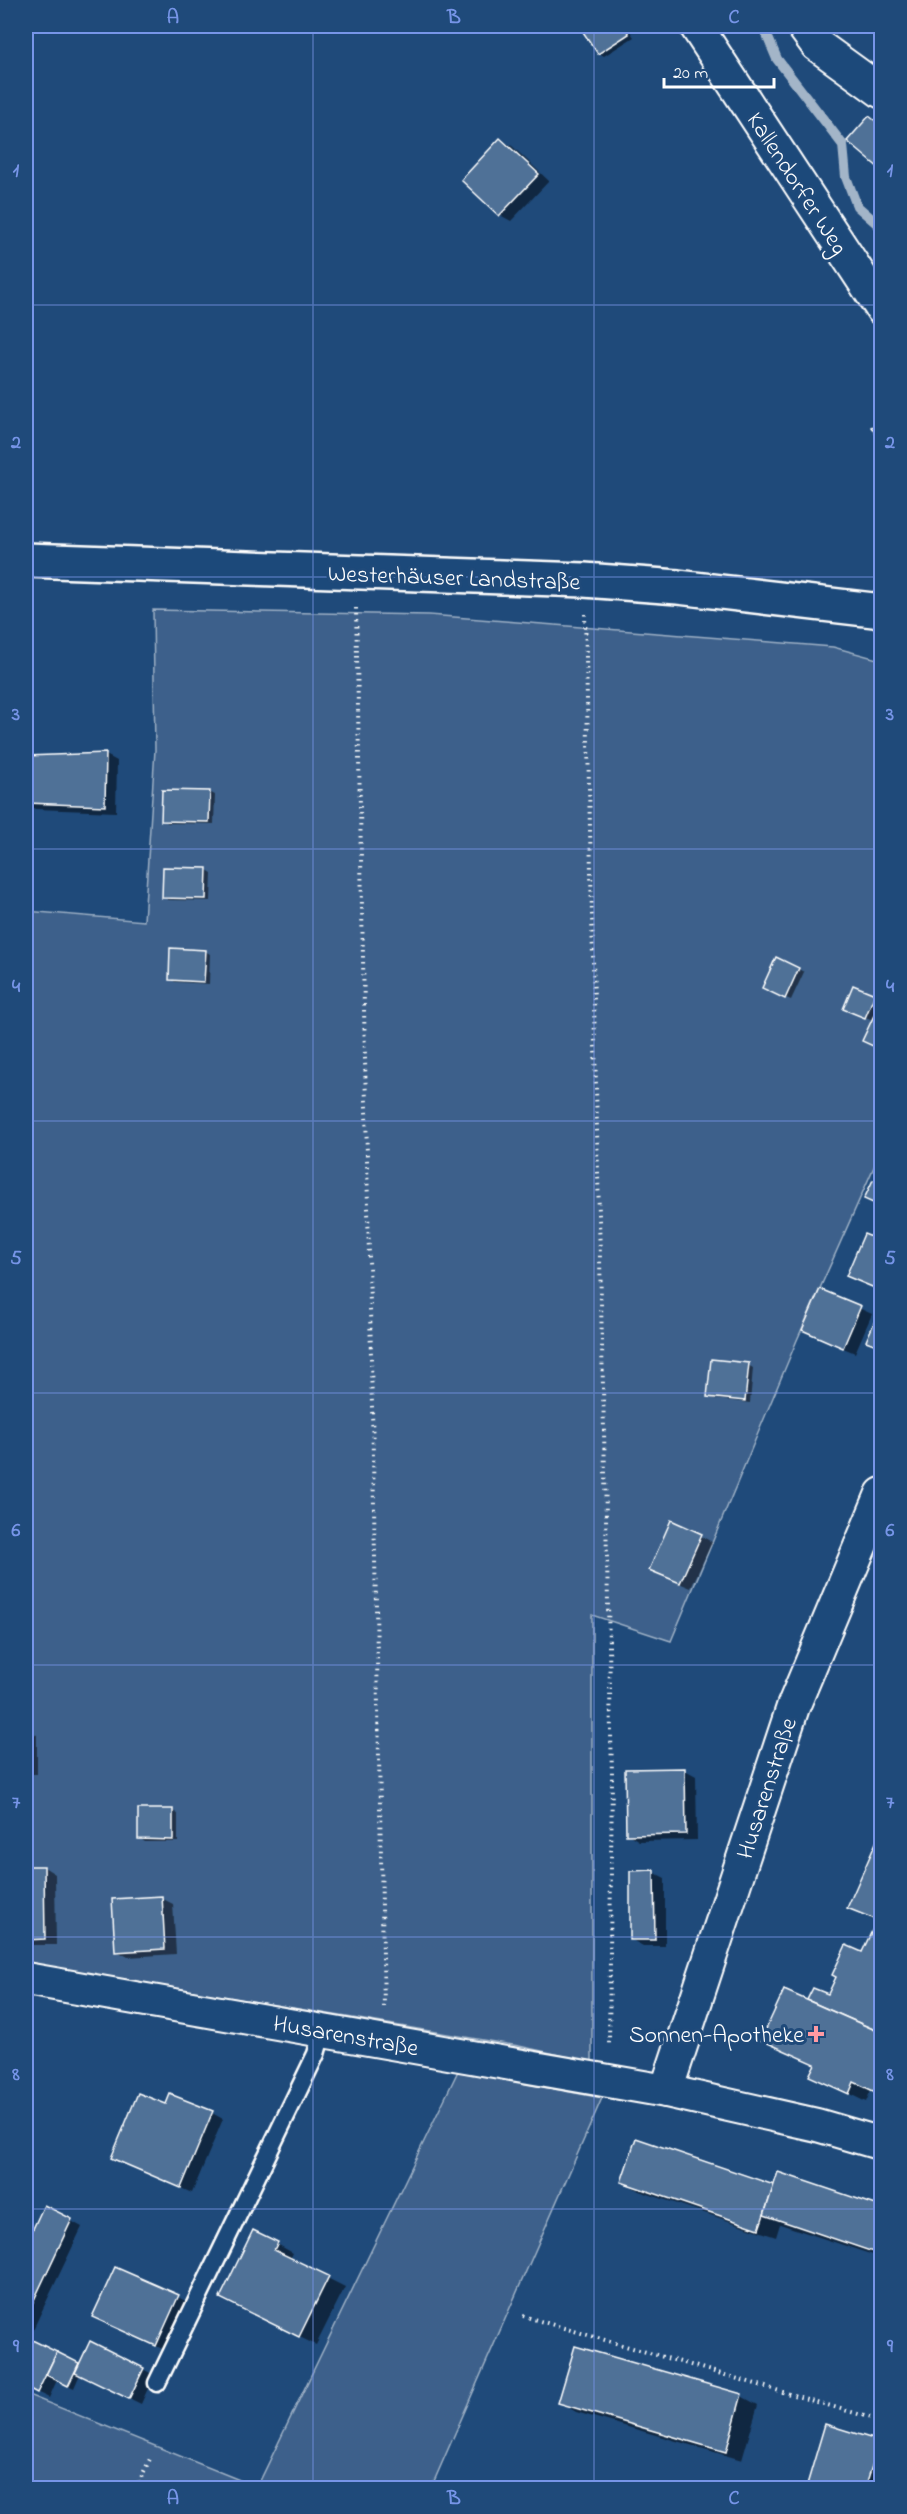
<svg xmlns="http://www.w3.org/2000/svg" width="907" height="2514" viewBox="0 0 907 2514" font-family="'Indie Flower',sans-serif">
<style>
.green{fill:#3c618b;stroke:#9eb0c5;stroke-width:1.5}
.shadow{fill:#0007}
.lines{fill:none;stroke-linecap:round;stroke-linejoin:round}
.stream{stroke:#a3b5c8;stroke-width:10}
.building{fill:#507197;stroke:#fff;stroke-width:1.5}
.lane-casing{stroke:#fff;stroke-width:21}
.street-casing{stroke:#fff;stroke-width:36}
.primary-casing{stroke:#fff;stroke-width:38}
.path{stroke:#fff;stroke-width:4;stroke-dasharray:1.5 4.5;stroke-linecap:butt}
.lane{stroke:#1f4a7a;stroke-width:16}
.street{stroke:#1f4a7a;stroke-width:32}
.primary{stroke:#1f4a7a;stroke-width:33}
.grid{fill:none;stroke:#7795e8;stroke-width:1.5;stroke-opacity:0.55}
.poi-dot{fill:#ff9aa2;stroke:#1f4a7a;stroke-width:2}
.labels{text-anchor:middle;stroke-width:6;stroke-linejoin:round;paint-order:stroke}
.street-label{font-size:24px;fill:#fff;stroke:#1f4a7a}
.poi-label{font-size:24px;fill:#fff;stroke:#1f4a7a;text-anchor:end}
.neatline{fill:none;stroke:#7795e8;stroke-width:2}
.grid-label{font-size:20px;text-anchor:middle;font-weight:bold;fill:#7795e8}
</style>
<rect width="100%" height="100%" fill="#1f4a7a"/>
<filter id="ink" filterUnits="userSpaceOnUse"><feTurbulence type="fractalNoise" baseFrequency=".0167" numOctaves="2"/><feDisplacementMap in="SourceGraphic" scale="12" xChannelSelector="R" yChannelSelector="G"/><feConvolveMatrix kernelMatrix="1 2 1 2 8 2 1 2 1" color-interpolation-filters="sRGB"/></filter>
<g filter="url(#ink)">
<!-- green -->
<g class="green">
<path d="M153,610L429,615L833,647L881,660V1151L797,1340L671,1641L592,1615V2062L519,2046L26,1963V911L144,921L155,750Z"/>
<path d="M458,2071L602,2098L431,2488H26V2394L257,2487Z"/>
</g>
<!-- shadow -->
<g class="shadow">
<path d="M581,26H626L634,37L604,56L599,53Z"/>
<path d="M870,117L882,126V168L850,141Z"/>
<path d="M500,140L512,146L549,181L511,221L500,215L463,180Z"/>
<path d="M106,755L117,761L116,812L35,809L26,803V757Z"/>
<path d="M209,792L215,795L214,824L168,823L162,820Z"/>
<path d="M207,870L212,873L211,901L168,900L163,897Z"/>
<path d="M205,951L210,954L209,984L175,982L170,979Z"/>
<path d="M798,969L804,972L791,1000L769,991Z"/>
<path d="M874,995L879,998L875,1010L882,1013L873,1020L850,1011Z"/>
<path d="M882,1220V1292L848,1275L877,1240L872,1236Z"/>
<path d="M821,1291L872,1314L855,1353L815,1336Z"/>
<path d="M748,1365L753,1368L750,1403L714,1399L709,1396Z"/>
<path d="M701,1536L712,1542L691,1588L662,1576Z"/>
<path d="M26,1729L37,1735V1774H26Z"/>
<path d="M685,1770L696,1776L697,1840L639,1841L628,1834Z"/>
<path d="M173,1811L178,1814V1842H145L139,1838Z"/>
<path d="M882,1832V2095L871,2090L866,2102L811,2075L816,2065L763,2040L808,2002L814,1990L828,1996L863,1954L877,1922L849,1907Z"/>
<path d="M44,1867L55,1874L56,1945H26V1868Z"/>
<path d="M653,1872L665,1878V1946H643L632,1940Z"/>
<path d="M161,1898L173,1904L176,1954L128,1957L117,1951Z"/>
<path d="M212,2113L223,2119L192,2193L113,2158Z"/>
<path d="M623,2181L775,2187L882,2209V2258L780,2224L776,2237L639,2191Z"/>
<path d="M45,2207L82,2227L28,2340L80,2365L143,2369L154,2375L141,2404L80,2374L74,2388L57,2380L49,2398L26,2387V2247Z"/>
<path d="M277,2244L293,2253L290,2259L345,2287L316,2345L238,2307Z"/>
<path d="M178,2297L189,2303L167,2351L105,2323Z"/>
<path d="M741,2396L758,2405L742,2460L576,2412L560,2402Z"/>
<path d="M826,2426L882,2443V2488H807Z"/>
</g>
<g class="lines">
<!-- stream -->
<path class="stream" d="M763,26L777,59L843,145L846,177L857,206L882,228"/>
</g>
<!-- building -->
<g class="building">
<path d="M579,26H624L629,34L598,54Z"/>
<path d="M869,116L882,126L880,169L847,141Z"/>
<path d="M500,138L539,174L499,216L461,180Z"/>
<path d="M882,421V443L871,427Z"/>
<path d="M106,753L105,806L26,803V756Z"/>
<path d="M162,790L210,791L209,822L161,821Z"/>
<path d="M163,867L207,868L206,899L162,898Z"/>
<path d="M170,948L206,950L204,982L169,980Z"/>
<path d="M776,957L799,968L785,999L762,988Z"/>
<path d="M853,985L875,994L865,1018L843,1009Z"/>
<path d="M877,1009L882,1011V1050L862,1041Z"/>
<path d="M873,1180L882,1184V1207L864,1199Z"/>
<path d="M879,1217L882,1218V1241L871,1236Z"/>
<path d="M864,1234L882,1241V1291L846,1276Z"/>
<path d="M820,1289L861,1306L843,1348L802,1330Z"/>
<path d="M877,1316L882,1317V1347L866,1341Z"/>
<path d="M711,1359L749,1363L745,1401L707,1397Z"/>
<path d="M671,1520L702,1534L680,1583L649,1570Z"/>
<path d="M685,1768L686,1834L626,1835L625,1769Z"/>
<path d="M138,1809H173V1840L138,1839Z"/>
<path d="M882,1829V1922L847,1908Z"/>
<path d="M26,1866H44L45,1939L26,1940Z"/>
<path d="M654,1870L655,1940H630V1871Z"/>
<path d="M162,1896L165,1949L115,1952L112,1899Z"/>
<path d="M877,1920L882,1922V2033L807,2000L813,1988L828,1994L836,1977L832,1975L846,1945L862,1952Z"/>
<path d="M784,1990L882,2033V2095L854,2082L849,2094L809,2076L815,2064L761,2040Z"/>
<path d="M138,2093L166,2104L170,2094L213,2111L181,2188L111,2158Z"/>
<path d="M636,2138L774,2185L759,2229L621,2182Z"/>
<path d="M778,2172L882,2207V2255L764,2215Z"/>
<path d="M44,2205L72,2219L26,2317V2244Z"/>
<path d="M253,2230L278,2242L274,2250L329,2276L299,2337L220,2298Z"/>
<path d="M115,2267L179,2295L156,2346L92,2317Z"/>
<path d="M26,2337L57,2352L37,2393L26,2387Z"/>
<path d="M90,2341L144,2368L129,2399L75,2373Z"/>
<path d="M575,2346L742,2394L726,2452L558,2403Z"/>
<path d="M57,2352L79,2363L68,2386L46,2375Z"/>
<path d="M825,2424L880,2441L865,2488H806Z"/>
</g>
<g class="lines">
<defs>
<path id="lane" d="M157,2383L316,2054L323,2030"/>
<g id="street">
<path d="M696,26L882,309"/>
<path d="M803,26L817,45L882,92"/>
<path d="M26,1979L666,2091L817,2125L882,2144"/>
<path d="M666,2091L793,1707L882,1494"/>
</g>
<path id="primary" d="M26,560L584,580L678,587L882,611"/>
</defs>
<!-- lane casing -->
<use href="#lane" class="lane-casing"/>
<!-- street casing -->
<use href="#street" class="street-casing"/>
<!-- primary casing -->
<use href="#primary" class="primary-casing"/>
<!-- path -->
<g class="path">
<path d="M356,608L384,2007"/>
<path d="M585,614L612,1775L609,2046"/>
<path d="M523,2316L882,2421"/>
<path d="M136,2488L150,2459"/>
</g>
<!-- lane -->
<use href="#lane" class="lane"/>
<!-- street -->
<use href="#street" class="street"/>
<!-- primary -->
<use href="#primary" class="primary"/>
</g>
</g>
<!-- grid -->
<path class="grid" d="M313,26V2488M594,26V2488M26,305H882M26,577H882M26,849H882M26,1121H882M26,1393H882M26,1665H882M26,1937H882M26,2209H882"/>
<!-- markers -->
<path class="poi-dot" d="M813 2025h6v6h6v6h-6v6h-6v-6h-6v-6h6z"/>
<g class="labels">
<!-- street labels -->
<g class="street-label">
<text transform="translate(798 183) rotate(57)" y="8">Kallendorfer Weg</text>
<text transform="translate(454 577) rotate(2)" y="8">Westerhäuser Landstraße</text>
<text transform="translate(766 1788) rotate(-72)" y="8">Husarenstraße</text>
<text transform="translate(346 2035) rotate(10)" y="8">Husarenstraße</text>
</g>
<!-- poi labels -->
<g class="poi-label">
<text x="804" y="2042">Sonnen-Apotheke</text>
</g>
</g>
<!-- margin -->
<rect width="907" height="2514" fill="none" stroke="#1f4a7a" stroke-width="66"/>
<!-- scale -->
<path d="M664 78v9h110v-9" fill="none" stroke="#ffffff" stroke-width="3"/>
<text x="673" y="78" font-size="18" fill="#ffffff" stroke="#1f4a7a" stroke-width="4.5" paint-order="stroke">20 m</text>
<rect x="33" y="33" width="841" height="2448" class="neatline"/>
<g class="grid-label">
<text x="173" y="23">A</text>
<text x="454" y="23">B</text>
<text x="734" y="23">C</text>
<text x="16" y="176">1</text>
<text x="890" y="176">1</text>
<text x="16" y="448">2</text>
<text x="890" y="448">2</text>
<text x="16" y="720">3</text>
<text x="890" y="720">3</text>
<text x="16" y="992">4</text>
<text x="890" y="992">4</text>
<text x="16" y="1264">5</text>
<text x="890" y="1264">5</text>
<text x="16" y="1536">6</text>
<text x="890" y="1536">6</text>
<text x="16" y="1808">7</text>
<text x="890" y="1808">7</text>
<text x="16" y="2080">8</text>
<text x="890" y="2080">8</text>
<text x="16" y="2352">9</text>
<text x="890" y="2352">9</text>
<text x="173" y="2504">A</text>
<text x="454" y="2504">B</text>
<text x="734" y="2504">C</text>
</g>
</svg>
